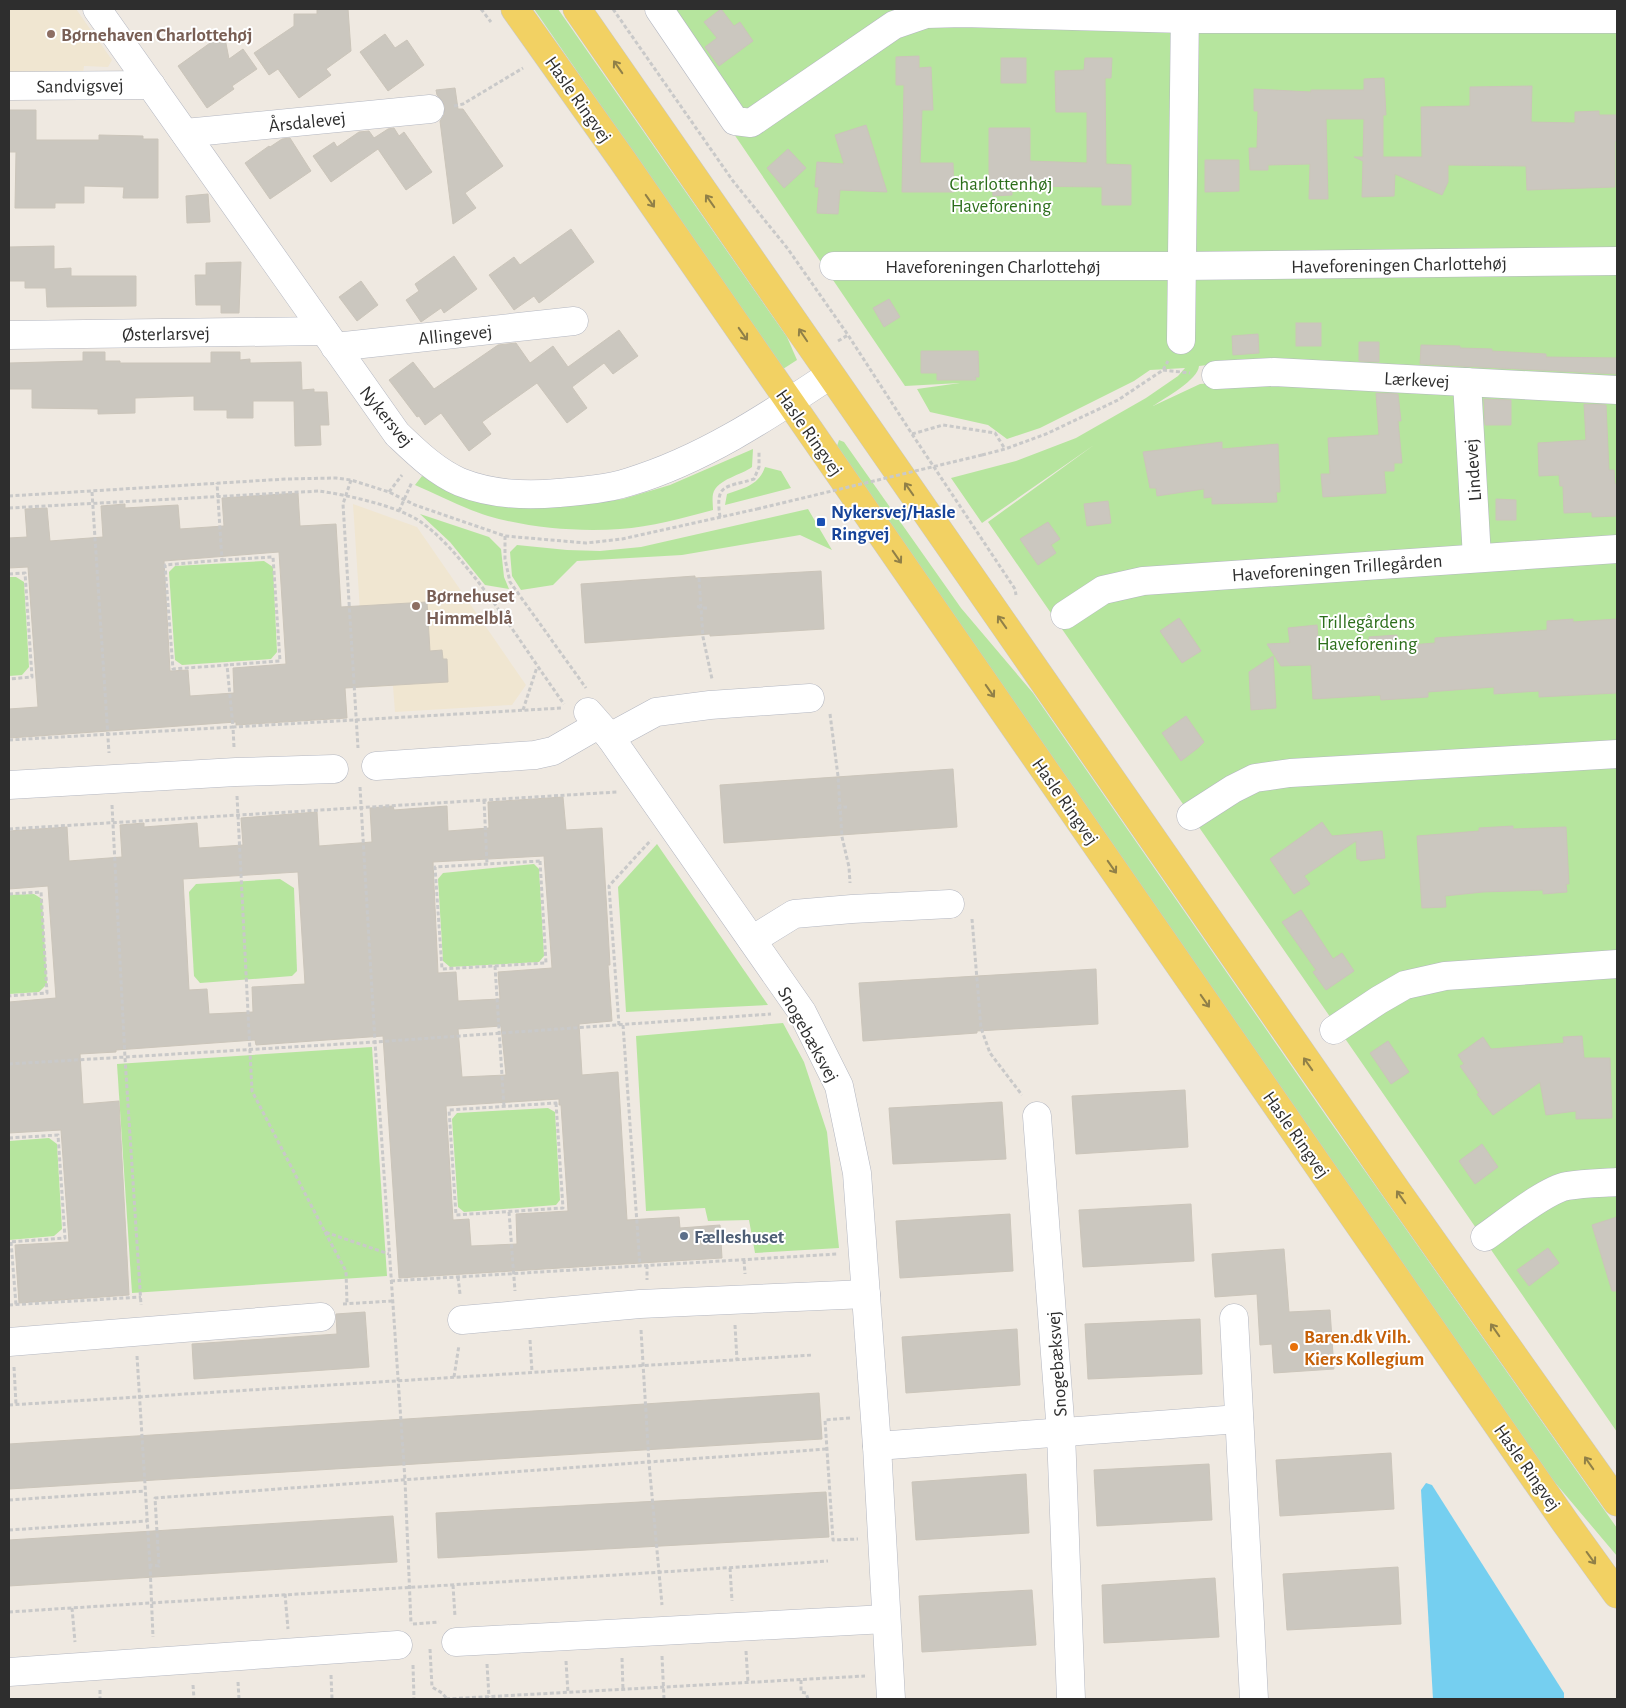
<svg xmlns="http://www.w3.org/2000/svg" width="1626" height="1708" viewBox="0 0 1626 1708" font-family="'Alegreya Sans',sans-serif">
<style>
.education{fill:#f0e6d1}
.green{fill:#b6e59e}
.water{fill:#75cff0}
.building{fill:#cbc7bf;stroke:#cbc5ba;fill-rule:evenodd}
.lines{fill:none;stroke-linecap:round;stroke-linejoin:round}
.minor-casing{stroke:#b4b7c1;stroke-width:29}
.major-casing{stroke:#c9c9c9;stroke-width:29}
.path{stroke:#c9c9c9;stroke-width:3;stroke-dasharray:4 2.5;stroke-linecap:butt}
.minor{stroke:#fff;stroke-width:28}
.major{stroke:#f2d163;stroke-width:28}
.path-bridge{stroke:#c9c9c9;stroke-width:3;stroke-dasharray:4 2.5;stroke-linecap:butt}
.oneway{stroke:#908048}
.education-dot{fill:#8d6e63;stroke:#fff;stroke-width:2}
.transit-dot{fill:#1a4fb4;stroke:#fff;stroke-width:2}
.service-dot{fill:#5c6f8a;stroke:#fff;stroke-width:2}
.food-dot{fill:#e8710a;stroke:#fff;stroke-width:2}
.labels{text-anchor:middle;stroke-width:4;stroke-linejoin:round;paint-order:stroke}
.education-label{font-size:19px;font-weight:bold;fill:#785e54;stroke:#fff;text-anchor:start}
.street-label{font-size:19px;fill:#2e2e2e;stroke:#fff}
.park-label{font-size:19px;fill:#2c6e1b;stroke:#fff}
.transit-label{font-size:19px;font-weight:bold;fill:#164399;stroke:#fff;text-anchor:start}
.service-label{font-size:19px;font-weight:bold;fill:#4e5e75;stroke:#fff;text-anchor:start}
.food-label{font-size:19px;font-weight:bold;fill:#c56008;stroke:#fff;text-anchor:start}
</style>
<rect width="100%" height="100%" fill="#efe9e1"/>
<!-- education -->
<g class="education">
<path d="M9,9H76L112,60L108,67L84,66L83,75L9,76Z"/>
<path d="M353,504L417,527L526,685L512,705L395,712L393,686L365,687Z"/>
</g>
<!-- green -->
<g class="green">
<path d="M534,9H558L787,337L797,360L783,369Z"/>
<path d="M649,9H1617V383L1250,360L1199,366C1198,380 1165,398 1153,406L1200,384L1282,378L1617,394V1432L988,522L1094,445L982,523L951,478L1016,461L1076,438L1146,398L1178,376L1185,368L1150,370L1134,381L1040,428L1007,439L988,425L930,412L917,389L960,383L905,386Z"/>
<path d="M839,440L844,442L961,608L1033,693L1329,1120L1617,1528V1556L1552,1479L837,446Z"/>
<path d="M753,449L752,467C742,475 717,479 713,494C712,499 713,505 713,510C683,518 651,527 620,529C578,532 529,528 488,516C465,509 438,495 415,485L422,476L472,500L510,505L568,506L623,499L670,485Z"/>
<path d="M765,467L781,471L791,488L725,505L727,494C744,488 759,485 765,467Z"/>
<path d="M808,509L832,550L800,535L682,555L577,561L553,585L521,590L512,576L510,552L517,545L567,550L600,551L641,547Z"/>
<path d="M420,514L489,537L501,549L504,577L509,589L485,585L450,542Z"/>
<path d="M264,561L273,567L277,652L271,659L182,665L175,660L169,572L175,566Z"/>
<path d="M9,577H16L24,582L29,667L22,675L9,676Z"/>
<path d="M657,844L768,1005L626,1012L618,887Z"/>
<path d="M534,864L539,869L544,956L539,962L450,967L443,961L438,879L443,873Z"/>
<path d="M280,879L294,888L297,971L292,976L200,983L194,976L189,892L196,884Z"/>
<path d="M34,894L42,899L47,984L39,992L9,994V895Z"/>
<path d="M783,1023L804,1062L827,1132L839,1248L755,1253L749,1220L708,1221L705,1208L646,1211L636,1036Z"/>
<path d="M372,1047L387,1276L132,1293L117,1064Z"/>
<path d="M548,1108L555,1112L560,1200L556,1205L464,1212L458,1207L452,1119L457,1113Z"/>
<path d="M49,1138L57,1144L62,1229L54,1236L9,1240V1141Z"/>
</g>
<!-- water -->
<path class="water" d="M1426,1483L1432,1485L1564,1693V1699H1433L1421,1490Z"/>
<!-- building -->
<g class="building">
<path d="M317,9H348L351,51L326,69L331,75L299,98L278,69L269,75L254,53L294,26V14H317Z"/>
<path d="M721,9L734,26L740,22L753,41L719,66L705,47L717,38L704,22Z"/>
<path d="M224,33L229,59L243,49L257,69L232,86L234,89L207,108L178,66Z"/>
<path d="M385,34L395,48L407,40L424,65L388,91L360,52Z"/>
<path d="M919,56V68L931,67L933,110H922L920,163H953L954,192H902L904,85H896V57Z"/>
<rect x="1001" y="58" width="25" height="25"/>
<path d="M1085,58H1112L1111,78H1105L1106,164L1131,165V205H1102V187L1012,186V195L993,196L992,180H989V128H1030V161L1087,163V112H1056L1055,71L1084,70Z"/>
<path d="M1384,78L1386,115H1383V157H1422L1421,107L1470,106V87L1532,86L1531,122L1575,123V112L1599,111V115H1617V141H1615V187L1527,190L1526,166L1448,165V182L1442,195L1395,174L1394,196L1362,197L1363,161L1354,157H1363L1364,119H1326L1328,199H1309L1310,164L1268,165V170H1250L1249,148H1257L1258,111H1254V89L1311,92V90H1364V79Z"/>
<path d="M455,88L458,109H463L503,166L465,193L476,208L453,224L440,121L444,115L445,107L442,100L437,95L436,90Z"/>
<path d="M9,110H36V140H99V135L143,136V139H158V198H123L124,187L84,186V203H55V208H15L16,152H9Z"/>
<path d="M866,125L887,192L840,190L838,214L817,213L819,187H815L817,162L844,164L835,135Z"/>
<path d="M394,128L399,136L404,132L432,172L406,190L378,149L331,182L313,156L334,142L337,147L359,132L369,131L374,138L388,129Z"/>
<path d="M290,138L311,171L270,199L245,163L269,146L270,147L282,139Z"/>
<path d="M788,149L806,168L784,188L767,168Z"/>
<path d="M1205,160H1239V191L1205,192Z"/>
<path d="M208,194L210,222L187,223L186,196Z"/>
<path d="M571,229L594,262L539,303L534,296L514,310L489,275L514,257L520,265Z"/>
<path d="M54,246V269L71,268V276H136V306L47,307L46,288H25V281H9V247Z"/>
<path d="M454,256L477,289L444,313L441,308L421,322L406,300L419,291L415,284Z"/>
<path d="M241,262L239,313H221V305H196L195,275H206V263Z"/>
<path d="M361,281L378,305L357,321L339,297Z"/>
<path d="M889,299L900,317L884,327L873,308Z"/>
<rect x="1296" y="323" width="25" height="23"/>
<path d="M619,330L638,356L613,374L604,363L572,387L587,408L567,423L537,383L482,422L491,434L469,451L441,413L425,425L419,416L417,417L389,380L413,362L434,389L498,345L516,343L530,363L553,346L568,367Z"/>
<path d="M1258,334L1259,353L1233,355L1232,336Z"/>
<path d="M1359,342H1379V362L1359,361Z"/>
<path d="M1421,345L1460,346V348L1492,349V351L1546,354V357L1617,358V374L1420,364Z"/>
<path d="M921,351H978L979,377H975L976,380H937V373H921Z"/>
<path d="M83,352H105V361H120V363H211V352H240V360L250,359V363L301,362L302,390L314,389V392H327L329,425H320L321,445L295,446L294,401H253V418H227V410H194V396L135,398V413L98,414V409L32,408V389H9V363L83,361Z"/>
<path d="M1376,393L1398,394L1401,421H1398L1402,463H1394V471H1384L1386,493L1323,497L1321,474H1330L1328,438L1379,435Z"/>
<path d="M1484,399L1511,400V425H1485Z"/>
<path d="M1584,404L1606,405L1609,470H1614L1615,484H1617V516L1592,517V512L1564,513L1563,486H1560L1559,475L1539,476L1538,443L1586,440Z"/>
<path d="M1222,442V449L1278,444L1280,492H1276L1277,502L1212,504V497L1204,498V489L1157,496L1156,488H1150L1143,452Z"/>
<path d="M298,493L300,526L336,524L341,607L427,602L430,651L442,650L443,659H447L448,682L345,688L347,718L236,725V722L9,738V709L38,707L28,567L9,568V538L27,537L25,509L47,508L50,541L103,537L101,506L125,504V508L178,505L180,529L224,526L222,498ZM279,552L286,664L233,668L234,693L190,696L188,670L170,671L164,561Z"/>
<path d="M1496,499L1516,500V520H1496Z"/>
<path d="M1108,501L1111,523L1087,526L1084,504Z"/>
<path d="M1048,522L1060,539L1051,545L1056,553L1038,565L1020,539Z"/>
<path d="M821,571L824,629L710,636V634L585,643L581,584L695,576V578Z"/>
<path d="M1179,618L1201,651L1182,663L1160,631Z"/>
<path d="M1573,619V622L1617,619V693L1539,697V691L1494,694V687L1428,692V697L1381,700L1380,695L1313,699L1311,665L1281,666L1267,644L1290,643L1288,628L1317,625L1319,650L1369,645V637L1397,635V646L1435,643V638L1547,630V621Z"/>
<path d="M1273,656L1276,708L1251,710L1249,672Z"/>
<path d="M1186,716L1204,742L1198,748L1181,761L1162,733Z"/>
<path d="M953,769L957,827L724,843L720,785Z"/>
<path d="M563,797L566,830L602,828L610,965H608L612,1021L579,1024L582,1075L618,1072L627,1220L679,1217L680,1228L720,1225L722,1258L399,1278L383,1036L256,1045L255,1040L116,1050V1052L80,1054L83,1104L119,1101L129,1295L19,1303L15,1245L69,1242L61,1130L9,1133V1002L56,998L48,886L9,889V831L67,827L69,861L122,857L120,825L144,823V827L197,823L199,848L243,845L241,818L317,812L319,846L372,842L370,808L393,806L394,810L447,806L448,831L489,828L488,802ZM544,856L552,968L498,972L500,999L458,1001L456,972L438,973L433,862ZM298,872L305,984L252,987L253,1012L209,1014L207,989L189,990L183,879ZM501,1026L506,1075L462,1077L458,1029ZM559,1099V1105H561L568,1211L516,1214L517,1244L471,1246L469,1219L453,1220L446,1106Z"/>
<path d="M1322,822L1332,836L1382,831L1385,858L1360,861V859H1357L1356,841L1304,876L1310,884L1294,894L1270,859Z"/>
<path d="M1513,826V829L1566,827L1569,884H1566L1567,892L1543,894V890L1483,892L1445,896L1446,907L1422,908L1417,836L1479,831V828Z"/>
<path d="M1301,910L1333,959L1342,953L1354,971L1326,990L1313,972L1316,970L1282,922Z"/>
<path d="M1096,969L1098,1024L977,1031V1033L863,1041L859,983Z"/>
<path d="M1582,1036L1584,1058H1610L1612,1118L1576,1119V1111L1546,1115L1540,1082L1493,1115L1477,1094L1479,1093L1460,1066L1464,1064L1458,1055L1483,1037L1491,1049L1564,1043L1563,1037Z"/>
<path d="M1388,1041L1409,1072L1391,1084L1370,1053Z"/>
<path d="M1185,1090L1188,1147L1076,1154L1072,1096Z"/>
<path d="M1002,1102L1006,1159L893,1164L889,1108Z"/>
<path d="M1482,1144L1498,1167L1475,1184L1459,1161Z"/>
<path d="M1191,1204L1194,1261L1083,1267L1079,1210Z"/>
<path d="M1010,1214L1013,1271L900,1278L896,1221Z"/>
<path d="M1617,1217V1291H1612L1592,1225Z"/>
<path d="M1548,1248L1559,1263L1529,1286L1517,1270Z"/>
<path d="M1284,1249L1289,1312L1330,1310L1334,1369L1274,1373L1272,1344L1260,1345L1257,1294L1215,1297L1212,1254Z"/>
<path d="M365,1312L369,1367L194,1379L192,1344L337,1334L336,1314Z"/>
<path d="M1200,1319L1202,1374L1088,1379L1085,1324Z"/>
<path d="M1017,1329L1020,1385L906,1393L902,1337Z"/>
<path d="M819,1393L822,1439L9,1489V1444Z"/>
<path d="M1391,1453L1394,1509L1280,1516L1276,1460Z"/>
<path d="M1209,1464L1212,1520L1097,1526L1094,1470Z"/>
<path d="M1026,1474L1029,1533L916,1540L912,1482Z"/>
<path d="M826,1492L829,1537L438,1558L436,1513Z"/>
<path d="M393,1516L397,1562L9,1586V1540Z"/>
<path d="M1398,1567L1401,1624L1287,1630L1283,1574Z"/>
<path d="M1215,1578L1219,1637L1104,1643L1102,1585Z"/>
<path d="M1032,1590L1036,1645L922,1652L919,1596Z"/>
</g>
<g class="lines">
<defs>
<g id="minor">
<path d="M97,9L397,434C416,452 435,471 460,482C490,494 526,496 558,493C581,491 607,489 629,482C702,460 767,417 830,375"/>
<path d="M659,9L735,121L751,123L894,25L926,14L963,13L1185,19H1617"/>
<path d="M9,86L151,85"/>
<path d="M185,133L430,109"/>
<path d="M834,266H1181L1617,261"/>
<path d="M9,335L324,331"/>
<path d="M1181,340L1185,9"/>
<path d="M335,347L574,321"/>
<path d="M1216,375L1274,372L1617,390"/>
<path d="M1467,382L1477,558"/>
<path d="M1065,615L1103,590L1143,581L1617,549"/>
<path d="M588,712L610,737L802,1012L839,1086L857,1173L877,1446L891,1699"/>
<path d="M610,737L656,712L710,705L810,698"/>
<path d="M376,766L535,755L553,751L598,725"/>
<path d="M9,785L236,772L334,769"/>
<path d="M1191,816L1233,789L1255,778L1290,773L1617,754"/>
<path d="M752,940L794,914L852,909L950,904"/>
<path d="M1334,1030L1379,1000L1405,985L1445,976L1617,964"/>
<path d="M1037,1116L1061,1433L1071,1699"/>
<path d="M1485,1237C1504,1224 1545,1190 1567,1186C1583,1183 1601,1183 1617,1182"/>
<path d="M1234,1318L1254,1699"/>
<path d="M462,1320L640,1304L866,1294"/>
<path d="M9,1342L321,1317"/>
<path d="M877,1446L1239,1419"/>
<path d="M456,1642L886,1619"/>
<path d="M9,1672L398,1645"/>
</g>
<g id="major">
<path d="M515,9L623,161L1565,1522L1617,1594"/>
<path d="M577,9L1397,1191L1617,1502"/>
</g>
</defs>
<!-- minor casing -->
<use href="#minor" class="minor-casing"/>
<!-- major casing -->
<use href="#major" class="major-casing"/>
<!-- path -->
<g class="path">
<path d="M481,9L491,22"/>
<path d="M613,9L733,181L788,249L848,335L912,434L1015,589L1016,595"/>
<path d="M454,106L463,104L523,68"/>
<path d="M838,341L848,335"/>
<path d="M1163,370L1190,373"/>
<path d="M912,434L943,425L995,433L1005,449"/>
<path d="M982,455L1005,449L1046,434L1118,400L1163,370L1168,361"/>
<path d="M351,480L343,504L358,748"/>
<path d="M92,492L109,753"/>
<path d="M389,492L402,475"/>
<path d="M9,496L286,479L336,478L351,480L389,492L415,505L505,536L586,543L622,539L757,509"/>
<path d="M9,508L319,491C347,495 398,506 421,522C443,538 459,558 476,579C507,619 534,662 564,704"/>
<path d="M399,511L412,482"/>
<path d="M720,517C715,483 725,488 754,479L759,467V451"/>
<path d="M505,536V559L510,582L586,688"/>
<path d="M222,560L273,557L280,661L227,665"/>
<path d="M9,574L25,573L32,677L9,679"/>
<path d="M699,578L703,637L712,679"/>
<path d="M697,606L701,608H708"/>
<path d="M523,710L537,667"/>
<path d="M830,714L838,776L842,837L849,867L850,883"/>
<path d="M9,740L233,727L227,665L173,669L165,565L222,560L217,483"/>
<path d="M234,747L233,727L563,708"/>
<path d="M360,787L375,1042L405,1480L411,1624"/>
<path d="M237,796L252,1091L325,1232L389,1254"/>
<path d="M484,800L487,864"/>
<path d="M112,805L125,1058L141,1305"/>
<path d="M837,808L847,807"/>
<path d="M9,829L617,792"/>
<path d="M540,861L546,963L442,969L435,867Z"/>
<path d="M9,894L41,892L47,993L9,996"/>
<path d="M972,919L981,1028L990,1053L1022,1095"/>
<path d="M495,966L504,1107"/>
<path d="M619,1025L609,886L651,840"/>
<path d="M623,1025L640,1266"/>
<path d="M9,1064L375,1042L771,1014"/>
<path d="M556,1103L563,1208L456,1215L449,1110Z"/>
<path d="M9,1138L58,1135L65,1238L9,1242"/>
<path d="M509,1212L515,1291"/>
<path d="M325,1232L346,1271L347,1303"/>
<path d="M11,1242L16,1305"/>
<path d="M744,1260L745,1274"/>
<path d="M647,1265V1280"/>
<path d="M458,1277L460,1294"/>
<path d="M391,1281L837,1254"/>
<path d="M343,1304L392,1301"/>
<path d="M9,1305L141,1297"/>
<path d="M735,1325L737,1360"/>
<path d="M641,1330L649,1463L662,1605"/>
<path d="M530,1340L532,1372"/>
<path d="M137,1356L150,1565L159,1566L155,1498L827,1449"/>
<path d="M14,1367L16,1404"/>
<path d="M454,1377L459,1345"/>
<path d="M9,1405L813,1355"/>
<path d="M850,1418L825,1420L833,1540L858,1539"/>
<path d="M9,1500L145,1491"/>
<path d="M9,1530L147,1521"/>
<path d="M150,1565L153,1637"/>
<path d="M730,1568L732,1601"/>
<path d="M453,1585L455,1617"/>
<path d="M285,1594L288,1629"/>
<path d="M72,1608L75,1642"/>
<path d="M9,1612C282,1594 555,1580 828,1561"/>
<path d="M413,1624L439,1622"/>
<path d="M430,1649L432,1687L442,1693L447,1699"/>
<path d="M746,1651L748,1683"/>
<path d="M662,1656L664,1699"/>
<path d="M622,1658L623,1690"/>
<path d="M566,1661L568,1693"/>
<path d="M487,1664L489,1697"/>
<path d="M413,1665L414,1699"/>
<path d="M331,1675L332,1699"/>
<path d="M801,1680V1692L806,1693L808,1699"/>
<path d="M238,1682L239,1699"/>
<path d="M193,1685L194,1699"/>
<path d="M100,1690V1699"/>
<path d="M446,1699L865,1676"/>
</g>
<!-- minor -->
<use href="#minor" class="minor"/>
<!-- major -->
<use href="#major" class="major"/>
<!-- path-bridge -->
<path class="path-bridge" d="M757,509L982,455"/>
</g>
<!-- one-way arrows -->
<defs><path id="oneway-shaft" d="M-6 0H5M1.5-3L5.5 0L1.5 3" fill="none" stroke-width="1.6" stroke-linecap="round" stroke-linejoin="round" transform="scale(1.25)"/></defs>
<g class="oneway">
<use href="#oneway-shaft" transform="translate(618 67) rotate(-125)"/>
<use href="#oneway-shaft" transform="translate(650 201) rotate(55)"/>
<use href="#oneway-shaft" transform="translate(710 201) rotate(-125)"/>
<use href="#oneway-shaft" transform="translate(743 334) rotate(55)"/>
<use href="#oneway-shaft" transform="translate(803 335) rotate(-124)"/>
<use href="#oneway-shaft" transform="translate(909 489) rotate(-125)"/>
<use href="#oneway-shaft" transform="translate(897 557) rotate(55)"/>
<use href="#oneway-shaft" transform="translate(1002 622) rotate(-125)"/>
<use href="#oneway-shaft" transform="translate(990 691) rotate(55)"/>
<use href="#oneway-shaft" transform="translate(1112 867) rotate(55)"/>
<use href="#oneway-shaft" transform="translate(1205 1001) rotate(55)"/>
<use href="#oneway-shaft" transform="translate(1308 1064) rotate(-125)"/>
<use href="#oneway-shaft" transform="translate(1401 1197) rotate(-125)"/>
<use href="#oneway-shaft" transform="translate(1495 1330) rotate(-125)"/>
<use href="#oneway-shaft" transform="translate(1589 1463) rotate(-125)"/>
<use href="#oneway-shaft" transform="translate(1591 1558) rotate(54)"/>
</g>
<!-- markers -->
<g class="education-dot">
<circle cx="51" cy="34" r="5"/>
<circle cx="416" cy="606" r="5"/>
</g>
<rect class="transit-dot" x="816" y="517" width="10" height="10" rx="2.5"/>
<circle class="service-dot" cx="684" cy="1236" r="5"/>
<circle class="food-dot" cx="1294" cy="1347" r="5"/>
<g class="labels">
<!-- education labels -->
<g class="education-label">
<text x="61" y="41">Børnehaven Charlottehøj</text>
<text x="426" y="602">Børnehuset<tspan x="426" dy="22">Himmelblå</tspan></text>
</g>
<!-- street labels -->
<g class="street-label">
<text transform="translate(80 85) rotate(-1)" y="7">Sandvigsvej</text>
<text transform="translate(579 99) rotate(55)" y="7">Hasle Ringvej</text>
<text transform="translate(307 121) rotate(-6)" y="7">Årsdalevej</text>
<text transform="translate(1399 264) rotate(-1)" y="7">Haveforeningen Charlottehøj</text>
<text x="993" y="273">Haveforeningen Charlottehøj</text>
<text transform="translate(166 333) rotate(-1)" y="7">Østerlarsvej</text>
<text transform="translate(455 334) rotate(-6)" y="7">Allingevej</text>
<text transform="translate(1417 379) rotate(3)" y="7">Lærkevej</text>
<text transform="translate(387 416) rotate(51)" y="7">Nykersvej</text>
<text transform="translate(810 432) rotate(55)" y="7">Hasle Ringvej</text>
<text transform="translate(1472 470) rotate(-94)" y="7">Lindevej</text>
<text transform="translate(1337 567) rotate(-4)" y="7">Haveforeningen Trillegården</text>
<text transform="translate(1066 801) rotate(55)" y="7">Hasle Ringvej</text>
<text transform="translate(809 1034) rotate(61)" y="7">Snogebæksvej</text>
<text transform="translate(1297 1134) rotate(55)" y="7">Hasle Ringvej</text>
<text transform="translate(1056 1364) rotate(-94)" y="7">Snogebæksvej</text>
<text transform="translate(1528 1467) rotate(55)" y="7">Hasle Ringvej</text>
</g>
<!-- park labels -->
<g class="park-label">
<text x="1001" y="190">Charlottenhøj<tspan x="1001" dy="22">Haveforening</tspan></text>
<text x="1367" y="628">Trillegårdens<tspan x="1367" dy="22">Haveforening</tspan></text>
</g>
<!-- transit labels -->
<g class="transit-label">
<text x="831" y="518">Nykersvej/Hasle<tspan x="831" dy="22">Ringvej</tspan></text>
</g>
<!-- service labels -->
<g class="service-label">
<text x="694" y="1243">Fælleshuset</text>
</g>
<!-- food labels -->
<g class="food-label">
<text x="1304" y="1343">Baren.dk Vilh.<tspan x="1304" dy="22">Kiers Kollegium</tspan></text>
</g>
</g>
<!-- border -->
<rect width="1626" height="1708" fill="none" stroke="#2e2e2e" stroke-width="20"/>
</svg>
